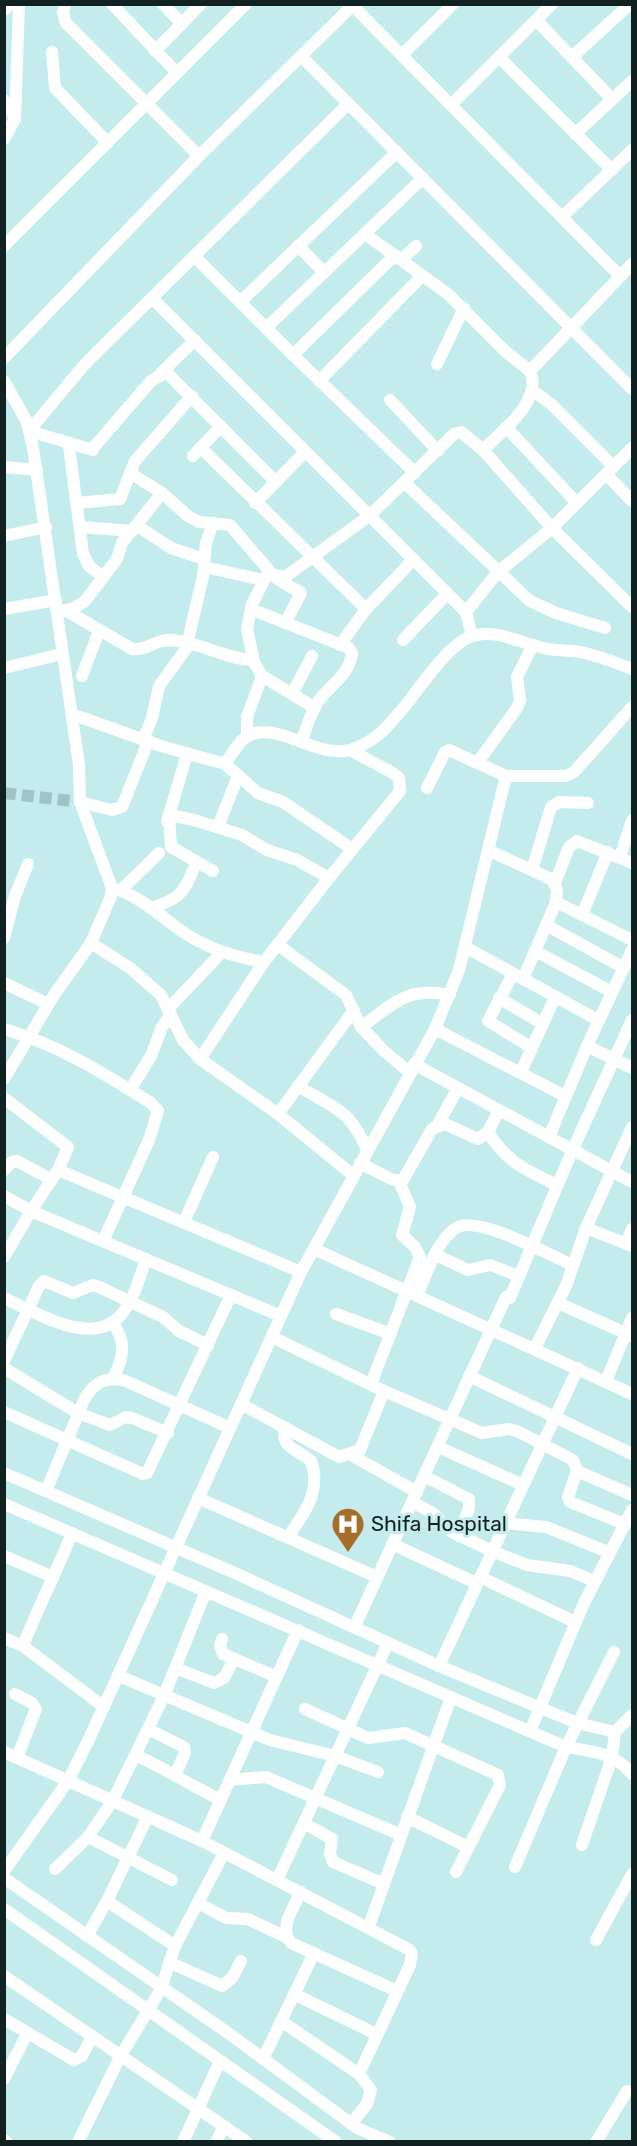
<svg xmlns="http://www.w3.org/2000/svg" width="637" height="2146" viewBox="0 0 637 2146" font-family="Rubik,sans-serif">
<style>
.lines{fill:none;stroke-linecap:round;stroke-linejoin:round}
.minor-tunnel{stroke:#a0c3c3;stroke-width:12;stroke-dasharray:12 6;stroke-linecap:butt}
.minor{stroke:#fff;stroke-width:12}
.labels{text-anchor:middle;stroke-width:6;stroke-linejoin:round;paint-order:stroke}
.poi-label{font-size:21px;fill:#112021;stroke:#c4ecec;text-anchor:start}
</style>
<rect width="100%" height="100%" fill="#c4ecec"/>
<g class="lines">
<!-- minor-tunnel -->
<path class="minor-tunnel" d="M4,793L80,802"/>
<!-- minor -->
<g class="minor">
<path d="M65,4L63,13L66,23L199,156"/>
<path d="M112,4L177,73"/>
<path d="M163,4L182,24"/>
<path d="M351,4L620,276"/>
<path d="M4,10L11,4"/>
<path d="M536,20L612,99"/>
<path d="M155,51L201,4"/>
<path d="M52,52L55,88L108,143"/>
<path d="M402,55L453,4"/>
<path d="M301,56L632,389"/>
<path d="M499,57L612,170"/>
<path d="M572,57L630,4"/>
<path d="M4,100L15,118"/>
<path d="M451,105L552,4"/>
<path d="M575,134L632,81"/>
<path d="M4,139L15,119L19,4"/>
<path d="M562,217L632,150"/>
<path d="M365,234L448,294L505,351L530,371"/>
<path d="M4,246L246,4"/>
<path d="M298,246L324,272"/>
<path d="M395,255L293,355L415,473"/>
<path d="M194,256L293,355"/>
<path d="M401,260L416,246"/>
<path d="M152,298L466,612"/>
<path d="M240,302L397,152"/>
<path d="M266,328L423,178"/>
<path d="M4,358L199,156L354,4"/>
<path d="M437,364L464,308"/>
<path d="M161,373L195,340"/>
<path d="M4,381L27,422L33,448L79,765L80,802L112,888L111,896L91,943L54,995L4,1079"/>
<path d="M319,381L422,276"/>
<path d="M532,390L551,404L614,467"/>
<path d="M390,400L438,451"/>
<path d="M506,427L577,503"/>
<path d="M69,446L83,554L89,566L103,577"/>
<path d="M94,447L151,381L166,372L275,481"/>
<path d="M201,448L366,609"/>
<path d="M93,450L29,431L84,365L348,104"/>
<path d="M483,450L552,528L632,607"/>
<path d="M193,456L221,426"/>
<path d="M4,467L37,470"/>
<path d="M130,473L162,493L188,516L199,522L230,525L273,575L285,577L369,516L454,434L461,432L483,450C502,431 543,401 530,371L632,264"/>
<path d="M606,474L632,501"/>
<path d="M405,483L530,601L556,613L605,628"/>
<path d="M77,503L120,499L135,461L192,396"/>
<path d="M255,503L305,452"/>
<path d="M136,525L171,548L204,559"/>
<path d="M80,527L132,531"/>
<path d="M4,536L46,527"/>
<path d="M204,567L264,580"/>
<path d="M269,571L252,604L247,629L254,662L262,676L315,708"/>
<path d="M276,578L301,593L285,623"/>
<path d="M4,609L56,600"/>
<path d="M251,609L349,648L352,654C349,676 328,686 317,703C310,715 306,729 301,742"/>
<path d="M61,611L74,608L85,601L117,559L122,543L162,493"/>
<path d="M67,611L132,649C146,651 155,640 169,640C198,641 224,659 253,660"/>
<path d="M472,636L466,612L497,573L552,528L632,448"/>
<path d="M403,640L447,594"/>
<path d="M340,645L366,609L413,560"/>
<path d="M4,668L62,654"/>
<path d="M82,676L99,631"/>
<path d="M292,694L312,656"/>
<path d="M72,716L80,717L161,746L225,764C231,756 239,740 248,736C276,720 317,759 350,750C377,742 392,722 409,701C423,683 449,644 472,636C497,628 524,645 548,649C560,651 573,650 585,653C601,657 617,663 632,669"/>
<path d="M247,736V717L262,676"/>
<path d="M143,740L152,718L159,686L186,649L203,576L206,543L213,523"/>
<path d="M478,762L517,708L520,700L517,677L533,645"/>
<path d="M225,764L258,793L283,802L352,849"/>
<path d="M427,788L445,752L449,750L506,776"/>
<path d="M80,802L112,810L122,807L148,742"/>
<path d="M167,822L187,754"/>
<path d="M218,827L238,776"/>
<path d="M490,851L551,879L557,889L556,902L523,979"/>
<path d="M620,857L632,820"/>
<path d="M532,870L551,807L559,802L588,803"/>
<path d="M213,871L171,847L169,815L194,820L242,835L267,850L297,860L329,878"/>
<path d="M555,883L569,847L577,841L632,863"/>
<path d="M112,888C140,895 162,918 186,934C212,950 235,957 264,962L329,878L400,791L399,778L393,773L350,750"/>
<path d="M121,890L159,853"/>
<path d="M556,902L632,940"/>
<path d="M150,908C175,901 184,895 193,870"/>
<path d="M582,915L608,852"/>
<path d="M546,925L624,968"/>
<path d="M4,938L15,896L28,864"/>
<path d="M91,943L130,968L161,995L183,1040L200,1059L278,1114L354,1176"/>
<path d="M278,945L346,995L361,1027L384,1051L409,1072"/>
<path d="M465,947L598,1020"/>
<path d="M535,951L612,992"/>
<path d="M513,974L488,1021L532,1048"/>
<path d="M4,983L48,1004"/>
<path d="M499,998L543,1024"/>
<path d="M169,1008L221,953"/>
<path d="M361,1027C395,1003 407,986 450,995"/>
<path d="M4,1029C59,1045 103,1073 151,1103L158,1111L149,1140L103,1241"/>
<path d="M435,1029L565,1096"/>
<path d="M587,1046L632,1068"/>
<path d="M200,1059L264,962"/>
<path d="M414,1064L632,1182"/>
<path d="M521,1072L555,997"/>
<path d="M298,1086C334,1108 350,1109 367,1150"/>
<path d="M130,1090L151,1056L162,1027L171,1014"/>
<path d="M4,1098L68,1147L58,1170L31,1211L281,1316"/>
<path d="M278,1114L354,1010"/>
<path d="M437,1126L458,1088"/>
<path d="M488,1132C507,1163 526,1170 557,1185"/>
<path d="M549,1137L587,1046L632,950"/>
<path d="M360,1163L393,1180H403L432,1129L445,1124L478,1139L488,1132L499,1110"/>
<path d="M4,1170L12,1162L17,1161L52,1180"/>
<path d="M58,1170L301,1272"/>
<path d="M4,1196L31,1211L4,1257"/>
<path d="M184,1222L213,1157"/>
<path d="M586,1228L632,1246"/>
<path d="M626,1244L632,1229"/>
<path d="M314,1249L632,1394"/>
<path d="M436,1255L468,1270L490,1265L519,1276"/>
<path d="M417,1296C426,1276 436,1241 456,1228C477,1214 549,1255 572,1265"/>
<path d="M4,1298C38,1313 96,1351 124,1311C135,1296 140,1276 146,1259"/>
<path d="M510,1298L572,1151L632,1020"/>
<path d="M558,1303L632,1336"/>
<path d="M336,1314L391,1334"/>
<path d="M112,1322C127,1342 124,1357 113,1378"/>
<path d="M272,1337L384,1391L482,1433L509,1429L517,1431L573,1460L577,1471L568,1497L570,1502L625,1524"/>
<path d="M535,1348L566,1286L586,1228L632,1127"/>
<path d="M4,1361L39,1286L44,1281L73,1293L93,1285L99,1287L163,1317L179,1331L208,1345"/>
<path d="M4,1368L78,1413L110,1425L126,1417L132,1418L168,1433"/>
<path d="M469,1376L632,1454"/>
<path d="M606,1381L632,1318"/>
<path d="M371,1384L420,1257L415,1247L402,1235L410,1207L399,1181"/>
<path d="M241,1404L339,1457L360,1450L384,1391"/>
<path d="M4,1412L143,1474L147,1473L231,1295"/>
<path d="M285,1427C280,1449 298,1449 311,1461C322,1490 304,1514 288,1537"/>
<path d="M438,1447L523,1485"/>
<path d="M351,1455L417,1492"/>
<path d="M577,1471L632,1495"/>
<path d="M4,1473L237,1574L439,1666L577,1723L615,1732L632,1715"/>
<path d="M424,1476L469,1499V1508L459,1536"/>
<path d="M46,1491L84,1400C94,1382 106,1376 126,1381L230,1428"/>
<path d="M198,1498L377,1577"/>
<path d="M412,1502L433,1513L452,1532L492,1551L527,1565L570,1571L594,1581"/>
<path d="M4,1504L566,1747C590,1751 616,1753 632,1774"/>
<path d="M506,1523L546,1527L608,1552"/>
<path d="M392,1544L476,1583"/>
<path d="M4,1556L53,1577"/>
<path d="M480,1577L575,1622"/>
<path d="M355,1626L506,1297"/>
<path d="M4,1638L23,1646L104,1707"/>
<path d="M222,1639L220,1646L223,1654L277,1677"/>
<path d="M23,1646C38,1607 57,1571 72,1533"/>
<path d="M439,1666L578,1368"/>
<path d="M175,1668L214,1683L224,1678L234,1659"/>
<path d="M119,1676L270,1740L335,1756L378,1772"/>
<path d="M15,1694L32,1703L36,1709L17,1758"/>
<path d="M305,1709L368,1738L405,1733L498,1775L500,1785L456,1872"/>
<path d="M148,1729L184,1747L185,1753L175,1775"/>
<path d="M530,1731L584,1603L632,1510"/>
<path d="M4,1752L202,1841L408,1949L412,1953L410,1965L359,2074L371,2090L367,2104L351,2124"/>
<path d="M135,1755C165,1768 191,1786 221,1800"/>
<path d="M230,1780L266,1777L401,1835"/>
<path d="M407,1817L468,1847"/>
<path d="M304,1823L332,1839L330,1854L333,1862L384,1884"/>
<path d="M88,1837L172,1880"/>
<path d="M202,1841L298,1630"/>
<path d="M582,1845L612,1757L615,1732"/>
<path d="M515,1867L566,1747L614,1652"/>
<path d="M55,1869L88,1837L113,1800L164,1696L206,1591"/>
<path d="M4,1871L68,1781L90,1737L301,1272L435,1029L459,970L506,776H566L574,772L632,707"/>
<path d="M4,1878L231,2035L357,2128L390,2142"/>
<path d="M277,1880L388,1643"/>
<path d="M301,1892C294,1907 278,1928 291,1943L397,1991"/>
<path d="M107,1901L175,1946"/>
<path d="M198,1903L226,1918L248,1919L286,1937"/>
<path d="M4,1909L336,2142"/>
<path d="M369,1926L451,1697"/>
<path d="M87,1936L107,1901L148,1816"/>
<path d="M596,1940L632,1874"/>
<path d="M169,1962L222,1986L232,1978L241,1961"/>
<path d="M4,1976L247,2142"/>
<path d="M294,1994L376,2034"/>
<path d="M4,2019L74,2060L82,2056L92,2037"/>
<path d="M281,2021L359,2074"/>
<path d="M263,2059L314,1953"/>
<path d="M4,2079L27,2034"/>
<path d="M4,2140L7,2142"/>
<path d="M78,2142L120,2057L161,1989L175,1946L224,1853"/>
<path d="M183,2142L220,2061"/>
<path d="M216,2142L224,2126"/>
<path d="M596,2142L627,2091"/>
</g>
</g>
<!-- icons -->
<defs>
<symbol id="hospital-pin" viewBox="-11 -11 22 30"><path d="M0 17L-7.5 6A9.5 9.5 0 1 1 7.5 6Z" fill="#a66e2b" stroke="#c4ecec"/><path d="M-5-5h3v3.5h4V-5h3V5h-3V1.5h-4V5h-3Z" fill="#fff"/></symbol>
</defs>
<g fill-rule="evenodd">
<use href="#hospital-pin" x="329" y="1505" width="38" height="52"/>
</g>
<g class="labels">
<!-- poi labels -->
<g class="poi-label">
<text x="371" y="1531">Shifa Hospital</text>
</g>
</g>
<!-- border -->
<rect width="637" height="2146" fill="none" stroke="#112021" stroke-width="12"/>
</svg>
